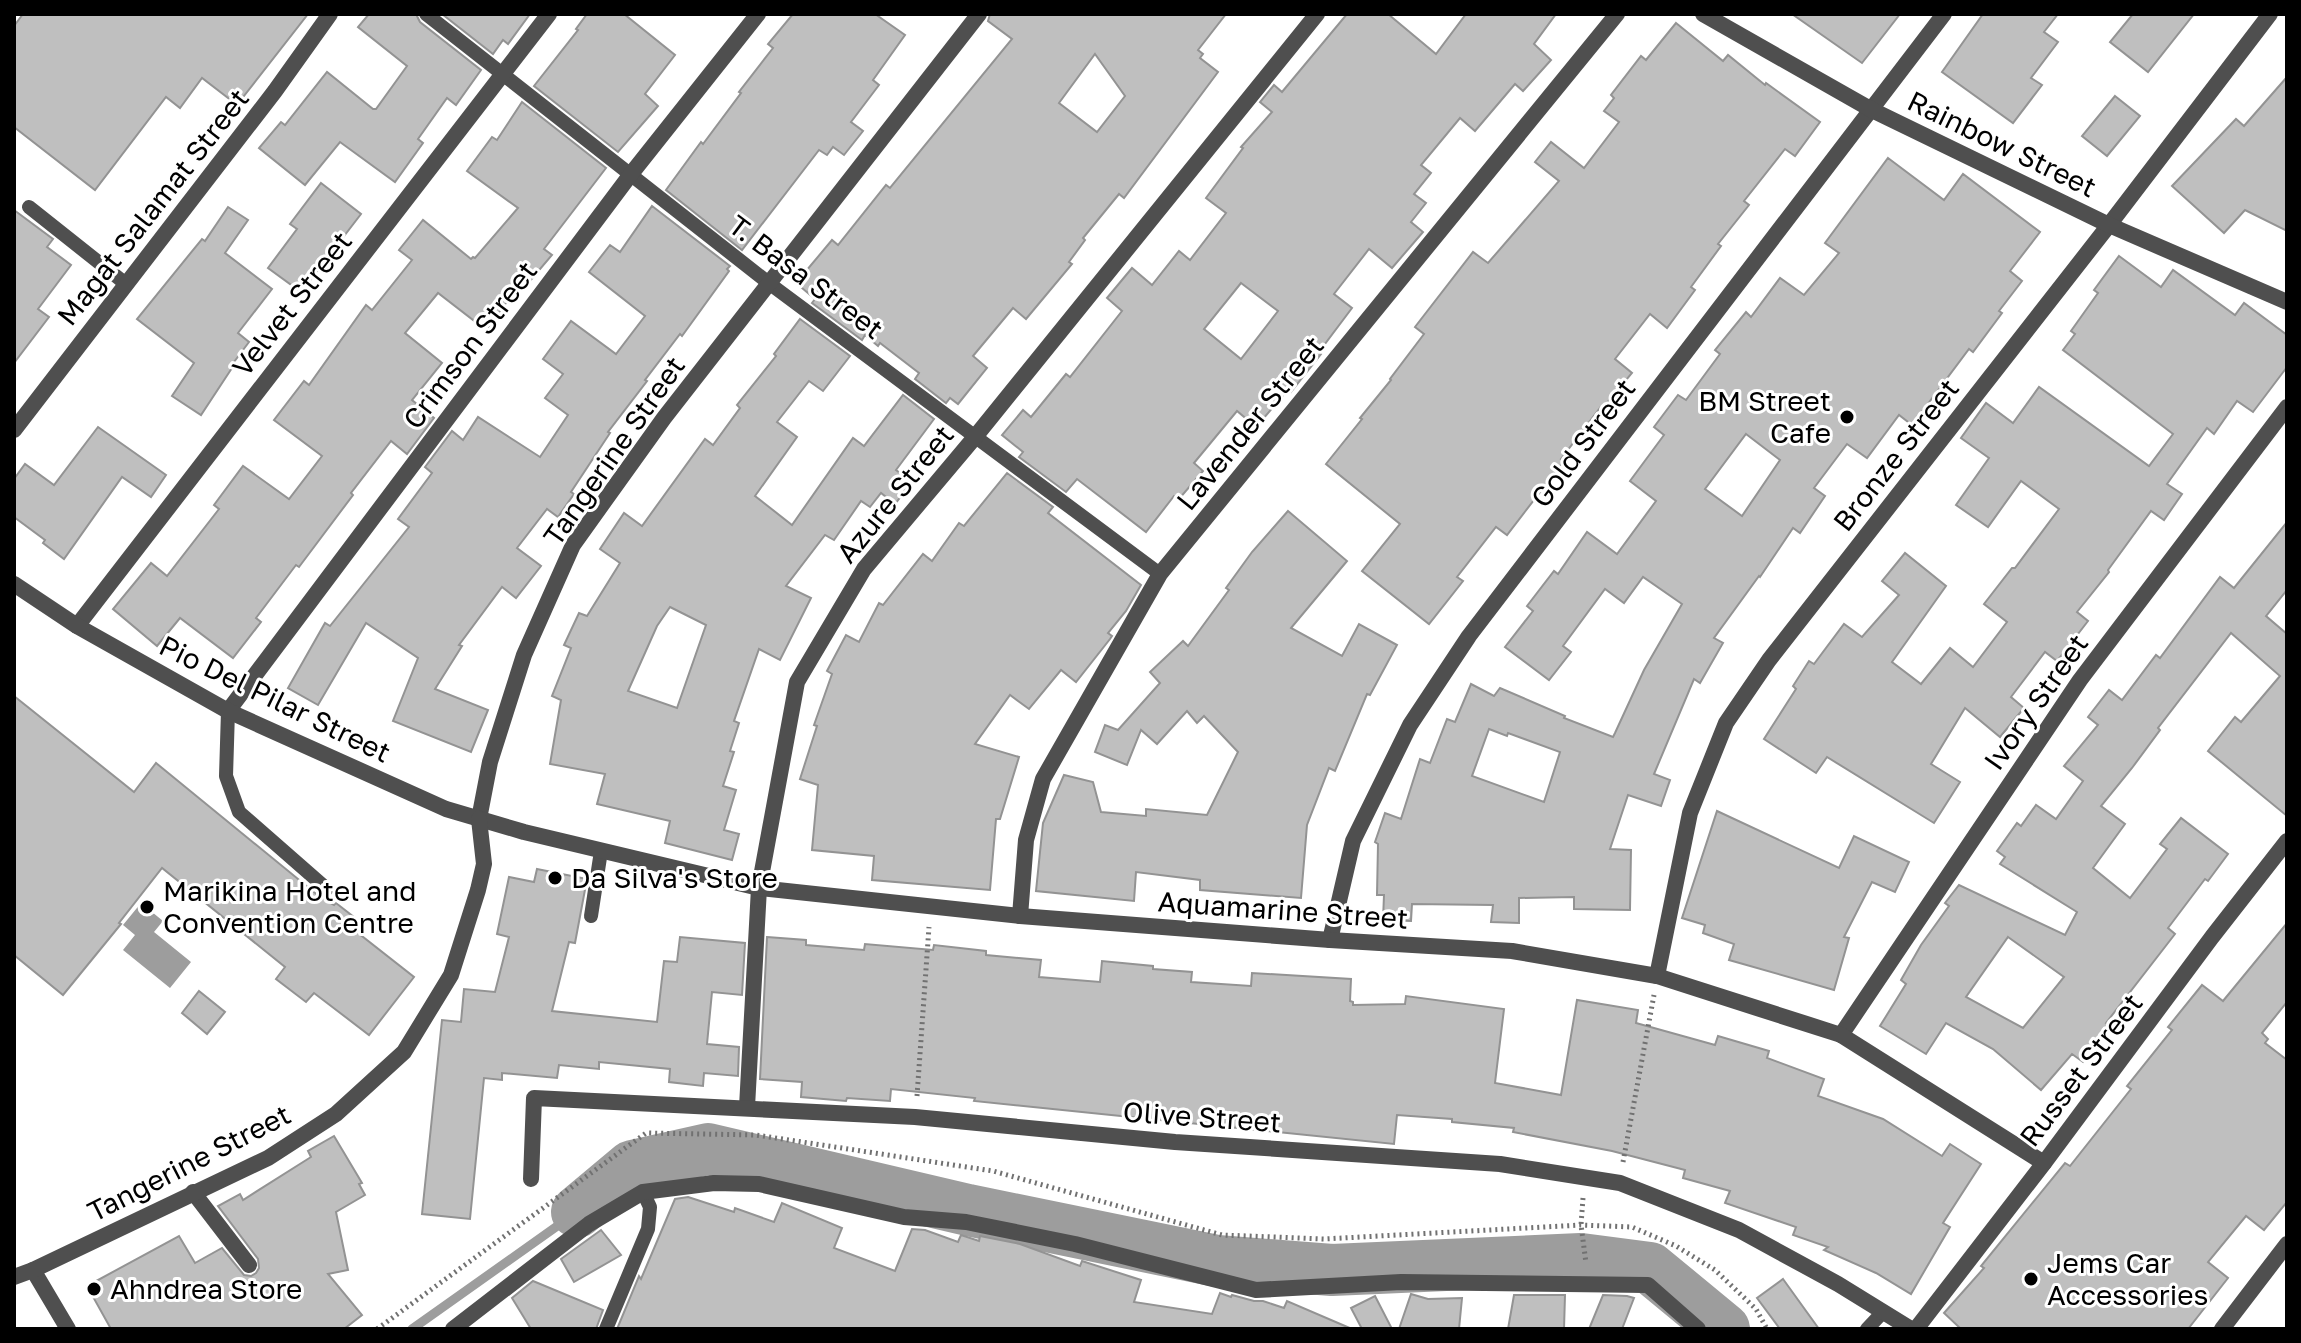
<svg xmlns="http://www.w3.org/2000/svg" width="2301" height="1343" viewBox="0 0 2301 1343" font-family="'Golos Text',sans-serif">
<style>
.water{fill:#9d9d9d}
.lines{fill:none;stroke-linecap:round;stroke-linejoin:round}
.stream{stroke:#9d9d9d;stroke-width:9}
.river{stroke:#9d9d9d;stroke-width:52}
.building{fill:#bfbfbf;stroke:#939393;stroke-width:2;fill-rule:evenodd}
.path{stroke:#717171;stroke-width:5;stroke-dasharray:2 4;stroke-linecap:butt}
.service{stroke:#4f4f4f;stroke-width:14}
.minor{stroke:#4f4f4f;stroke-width:16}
.tertiary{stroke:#4f4f4f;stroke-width:16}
.poi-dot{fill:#000;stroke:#fff;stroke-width:3}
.labels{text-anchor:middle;stroke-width:6;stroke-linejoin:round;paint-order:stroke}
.street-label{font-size:28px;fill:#000;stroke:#fff}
.poi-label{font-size:28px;fill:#000;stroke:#fff;text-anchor:start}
</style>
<rect width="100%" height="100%" fill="#fff"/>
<!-- water -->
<path class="water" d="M141,903L163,921L154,932L191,962L170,988L123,950L135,935L123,925Z"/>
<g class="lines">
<!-- stream -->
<path class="stream" d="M412,1329L577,1212"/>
<!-- river -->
<path class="river" d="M577,1212L632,1166L708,1149L968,1210L1217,1261L1332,1270L1581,1259L1650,1268L1724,1329"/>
</g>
<!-- building -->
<g class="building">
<path d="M23,14H308L240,101H232L202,78L180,108L166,97L95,190L14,127V26Z"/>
<path d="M369,14H416L420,22L481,70L456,105L447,98L418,139L423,143L395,182L340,142L305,185L259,148L281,122L285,125L327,72L373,109H376L407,66L358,27Z"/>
<path d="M442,14H530L508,44L503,40L493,54Z"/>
<path d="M587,14H624L675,55L645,94L658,106L618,152L534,86L578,30L576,29Z"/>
<path d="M793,14H875L905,35L873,80L879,85L851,122L863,131L844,155L833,147L827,155L819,150L742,250L666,190L701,142L703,144L741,93L739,92L773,48L768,44Z"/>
<path d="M990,14H1226L1198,50L1203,54L1200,58L1218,72L1124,198L1119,194L1083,238L1085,240L1069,262L1072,264L1026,319L1013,308L973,356L987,368L958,404L950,398L946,403L915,379L919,373L880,343L878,346L865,335L862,340L812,303L815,299L796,283L832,240L838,245L886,185L890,188L1012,39L988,21ZM1095,54L1125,96L1097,132L1059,103Z"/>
<path d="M1347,14H1388L1436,54L1466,14H1556L1534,44L1551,60L1523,91L1515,84L1475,131L1460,118L1421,165L1431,173L1414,194L1426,203L1411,222L1423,232L1392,268L1369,249L1334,294L1352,308L1319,352L1321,354L1291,392L1288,390L1256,427L1237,411L1194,463L1203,471L1179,499L1174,496L1146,532L1077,479L1066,492L1019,457L1023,452L1002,435L1023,410L1031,417L1066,374L1070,377L1122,311L1107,298L1132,268L1152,285L1179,251L1190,260L1226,213L1206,198L1243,148L1241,147L1272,112L1260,102L1274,85L1282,92ZM1241,283L1278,311L1241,359L1204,329Z"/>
<path d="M1792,14H1900L1862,63Z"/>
<path d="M1983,14H2058L2044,32L2058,42L2031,78L2042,85L2013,123L1942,72Z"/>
<path d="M2133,14H2194L2148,72L2110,42Z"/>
<path d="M1676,23L1723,61L1728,55L1765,85L1766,83L1820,122L1795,156L1785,149L1744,201L1749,205L1718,244L1721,246L1691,287L1695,290L1667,328L1650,314L1615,359L1632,373L1601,410L1600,408L1561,459L1564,461L1507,535L1496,527L1457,577L1463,581L1429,624L1362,571L1400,524L1326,464L1362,419L1360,418L1391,380L1390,379L1424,334L1415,327L1473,252L1488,263L1559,181L1535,162L1551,142L1584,168L1619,122L1604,111L1614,98L1611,95L1641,56L1646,60Z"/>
<path d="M2287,77V231L2245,210L2224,233L2172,186L2236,119L2244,126Z"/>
<path d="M2115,96L2140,116L2107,156L2082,136Z"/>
<path d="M522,102L606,168L544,249L552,255L524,288L520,284L486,330L438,293L405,333L442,363L412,400L434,418L407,454L391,441L351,493L353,495L299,567L296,565L256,618L261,622L233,658L180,618L157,646L113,609L151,563L167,576L219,509L214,505L243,466L289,499L322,456L274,420L304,381L309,385L366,305L372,310L412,260L399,250L423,220L471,259L473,257L475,258L518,208L467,171L492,137L497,140Z"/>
<path d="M1888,158L1944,200L1963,174L2040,232L2010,271L2022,281L1999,311L2002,313L1973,352L1969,349L1912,425L1899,415L1867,458L1847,444L1814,488L1825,496L1800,533L1793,528L1760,577L1759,576L1714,638L1723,643L1700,683L1694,679L1654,774L1670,780L1661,806L1628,795L1610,849L1631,850L1630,910L1574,909V897L1519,898V923L1491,922L1493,905L1412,904L1411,921L1383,920L1384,895H1377L1378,844L1375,842L1385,813L1401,819L1420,759L1430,763L1447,719L1455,722L1471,684L1494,696L1500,688L1565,716L1564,718L1613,737L1615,733L1644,670L1682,604L1643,577L1624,603L1605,589L1563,646L1571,652L1549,680L1505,647L1533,611L1527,606L1554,571L1558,574L1587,532L1617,554L1656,501L1630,481L1664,435L1654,427L1678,395L1686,400L1720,354L1715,350L1746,312L1751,317L1780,278L1804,295L1839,253L1825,243ZM1746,434L1780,460L1742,516L1705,489ZM1489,729L1507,736L1508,733L1560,752L1544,802L1472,776Z"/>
<path d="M321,183L361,214L301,292L268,268L297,229L290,224Z"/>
<path d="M652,206L730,266L727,269L729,271L682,336L680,334L645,380L647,381L608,432L610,433L571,492L574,494L558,517L547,509L517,548L541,566L516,598L502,587L459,645L462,646L435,689L488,710L471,752L393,721L418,658L366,623L318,705L288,688L325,623L330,626L409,527L398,519L432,473L425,467L452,431L463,440L478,417L540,457L568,415L545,398L563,374L543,359L571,321L616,354L645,316L589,272L610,245L620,252Z"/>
<path d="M228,207L248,220L225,253L272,289L238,333L249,342L231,366L232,368L201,415L172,396L194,363L137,319L202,239L205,241Z"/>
<path d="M14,210L53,239L47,247L71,265L38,309L49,317L14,363Z"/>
<path d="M2119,256L2161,287L2173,270L2235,315L2244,303L2287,335V367L2253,412L2237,401L2214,434L2207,428L2167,484L2182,494L2164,520L2151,511L2108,570L2109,572L2077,612L2088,621L2057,661L2045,652L2011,697L2024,708L2000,737L1965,708L1931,764L1960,782L1934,823L1827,757L1816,773L1764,739L1796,689L1793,686L1809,661L1814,664L1844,624L1862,637L1899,595L1882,581L1905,553L1946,586L1892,662L1921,684L1950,648L1973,667L2007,622L1984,604L2012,568H2015L2059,509L2021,481L1988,527L1956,505L1989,458L1961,438L1986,403L2013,423L2039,387L2149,466L2173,434L2063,350L2075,334L2071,331L2098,293L2094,290Z"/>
<path d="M800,319L850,356L823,391L809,381L777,422L797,437L755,496L792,525L853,438L864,446L903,395L934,419L896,470L912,482L895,504L881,493L870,507L861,501L834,540L825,535L786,586L811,598L780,660L759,649L734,721L739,723L730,751L734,752L723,786L736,790L724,830L739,834L732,860L665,843L670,821L597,804L605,774L550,764L561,700L552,696L571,648L564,645L579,613L587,616L620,563L600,549L624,513L642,526L705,439L713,445L740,408L737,405L776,356L774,354ZM670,607L706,625L677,708L628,691L657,626Z"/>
<path d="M98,427L166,475L151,497L122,477L64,559L43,543L45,540L14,517V479L25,464L54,485Z"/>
<path d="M1007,473L1053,507L1048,513L1141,585L1126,611L1108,633L1112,636L1110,639L1076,682L1061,670L1029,709L1010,695L975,744L1019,757L1000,819H996L990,890L872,880L874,856L812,850L818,785L800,779L817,726L814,725L832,674L827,671L846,635L859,642L879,603L883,605L923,554L932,561L959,523L964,526Z"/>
<path d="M1288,511L1347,561L1291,628L1342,656L1359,624L1397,645L1370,695L1367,694L1335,771L1329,768L1307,825L1301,898L1200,890V880L1136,872L1134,901L1036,891L1043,823L1064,775L1093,782L1101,812L1146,816V809L1207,815L1238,752L1204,716L1197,723L1187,711L1157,744L1141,730L1127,765L1095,752L1105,725L1118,730L1160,683L1150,672L1183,641L1188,646L1229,590L1226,588L1252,552Z"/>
<path d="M2287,522V590L2266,616L2287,634V816L2208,751L2235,717L2241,722L2280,676L2231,633L2158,728L2160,730L2132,768L2101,806L2125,824L2093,868L2130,898L2167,849L2160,844L2181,818L2228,854L2208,881L2205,879L2168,928L2175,934L2106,1023L2111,1027L2083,1062L2072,1054L2041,1090L1993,1049L1946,1023L1926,1054L1880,1026L1906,984L1901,980L1921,945L1949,906L1945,903L1959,885L2065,935L2077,912L2000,864L2005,857L1997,851L2017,823L2021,826L2036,805L2056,819L2083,781L2064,766L2098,725L2088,717L2109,690L2122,700L2156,655L2160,658L2220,577L2234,588ZM2008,937L2064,977L2023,1028L1966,997Z"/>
<path d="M14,696L134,792L156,763L320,897L334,905L336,903L359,921L353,929L414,977L369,1035L314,993L306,1002L276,979L285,967L162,868L119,923L121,924L63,995L14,955Z"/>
<path d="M1717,811L1839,868L1854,836L1909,862L1895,892L1872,882L1844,937L1849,938L1834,990L1729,960L1734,944L1703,933L1705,925L1682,918Z"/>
<path d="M537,869L587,879L575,943L569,942L552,1011L657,1022L664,961L677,962L680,937L745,943L742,995L712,992L707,1044L739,1047L738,1076L704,1073L703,1086L669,1082L670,1069L599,1062V1069L559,1065L557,1078L502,1073V1080L484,1078L470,1219L422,1214L442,1020L461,1022L464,989L495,992L509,937L497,934L509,877L534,882Z"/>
<path d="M2287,923V1002L2262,1033L2268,1039L2265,1043L2287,1060V1202L2264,1230L2246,1216L2208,1262L2228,1278L2188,1329H1961L1944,1313L1984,1268L1981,1266L2065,1163L2070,1166L2131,1089L2127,1086L2172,1030L2168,1027L2202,985L2223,1001Z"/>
<path d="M767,937L806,940V945L864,950L865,944L933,950L934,945L986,951V955L1041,960L1039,977L1100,982L1102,961L1153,966V969L1192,972L1191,982L1251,986L1252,973L1351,979L1350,1001L1353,1002V1005L1405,1004L1406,996L1504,1009L1495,1083L1561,1095L1577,1000L1638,1010L1636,1023L1715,1045L1718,1036L1769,1051L1767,1058L1824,1079L1818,1096L1883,1119L1942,1156L1950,1144L1981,1164L1943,1223L1950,1227L1911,1294L1876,1273L1824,1250L1828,1247L1793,1235L1796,1227L1725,1203L1730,1191L1683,1178L1685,1170L1612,1151L1513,1132L1514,1128L1452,1122V1119L1397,1115L1394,1144L974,1101L975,1098L891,1089L890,1101L847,1098L846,1101L801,1097L802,1082L760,1079Z"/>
<path d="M199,991L225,1012L207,1034L182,1013Z"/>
<path d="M334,1136L362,1183L359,1184L365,1195L336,1212L348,1270L328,1274L362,1315L344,1329H111L87,1286L179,1236L195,1263L222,1248L244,1275L251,1276L256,1273L259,1268L258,1259L218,1206L240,1194L243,1200L311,1157L308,1151Z"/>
<path d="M688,1197L734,1212L735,1208L774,1222L782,1203L842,1228L834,1248L895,1271L912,1229L925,1230L958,1242L961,1235L979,1241L980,1236L1020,1244L1080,1266L1082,1261L1141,1280L1134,1302L1212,1314L1220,1293L1231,1297L1232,1295L1254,1301H1263L1284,1308L1287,1301L1352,1329H617L639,1276L641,1279L675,1199Z"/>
<path d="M601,1230L621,1255L574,1282L561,1259Z"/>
<path d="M1783,1279L1819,1329H1780L1757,1298Z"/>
<path d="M533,1281L603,1310L596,1329H531L512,1298Z"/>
<path d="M1411,1294L1428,1299L1462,1298L1459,1329H1399Z"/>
<path d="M1514,1295H1565L1564,1329H1508Z"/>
<path d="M1603,1295L1627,1296L1634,1298L1622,1329H1589Z"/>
<path d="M1375,1296L1392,1329H1362L1351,1308Z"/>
</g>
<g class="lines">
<!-- path -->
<g class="path">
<path d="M917,1096L929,927"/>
<path d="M1623,1162L1654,995"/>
<path d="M1583,1198L1581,1225L1586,1263"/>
<path d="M377,1329L646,1133L756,1135L993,1171L1222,1235L1324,1239L1581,1225L1632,1227L1676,1246L1715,1270L1756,1309L1767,1329"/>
</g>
<!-- service -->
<g class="service">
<path d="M426,14L770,284L1160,574"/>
<path d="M29,207L126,284"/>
<path d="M228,711L226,776L239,812L327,889"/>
<path d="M591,916L601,851"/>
<path d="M606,1329L648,1229L650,1207L643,1192"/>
<path d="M1867,1329L1883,1312"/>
</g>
<!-- minor -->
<g class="minor">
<path d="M14,430L275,91L330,14"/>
<path d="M77,626L549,14"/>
<path d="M228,711L631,174L758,14"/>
<path d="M479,819L490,762L524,655L573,545L664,418L979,14"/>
<path d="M1020,916L1026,840L1043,779L1160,574L1617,14"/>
<path d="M1330,940L1353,841L1410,725L1469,636L1944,14"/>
<path d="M1657,976L1690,813L1726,723L1769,660L2109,225L2270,14"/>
<path d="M1841,1035L2080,680L2287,407"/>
<path d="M747,1107L759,888L797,682L864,569L975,437L1317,14"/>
<path d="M531,1179L534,1098L915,1117L1175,1142L1500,1164L1620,1183L1739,1230L1838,1284L1911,1329"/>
<path d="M193,1192L249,1265"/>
<path d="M33,1270L68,1329"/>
<path d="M453,1329L589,1224L643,1192L714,1183L759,1184L904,1217L966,1222L1075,1244L1256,1290L1401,1282L1648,1285L1698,1329"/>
<path d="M2222,1329L2287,1244"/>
</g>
<!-- tertiary -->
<g class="tertiary">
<path d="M1703,14L1872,110L2109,225L2287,302"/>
<path d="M14,584L77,626L228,711L446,809L524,832L759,888L1020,916L1330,940L1512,951L1657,976L1841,1035L2044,1163"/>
<path d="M14,1277L33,1270L268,1158L336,1114L404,1052L451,975L478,890L484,864L479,819"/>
<path d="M1916,1329L2044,1163L2212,937L2287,841"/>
</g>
</g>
<!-- markers -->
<g class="poi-dot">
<circle cx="1847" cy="417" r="8"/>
<circle cx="555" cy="878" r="8"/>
<circle cx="147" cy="907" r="8"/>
<circle cx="2031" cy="1279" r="8"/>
<circle cx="94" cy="1289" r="8"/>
</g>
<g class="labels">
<!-- street labels -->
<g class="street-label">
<text transform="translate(2002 144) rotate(26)" y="10">Rainbow Street</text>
<text transform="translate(153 207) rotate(-52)" y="10">Magat Salamat Street</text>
<text transform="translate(806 277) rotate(37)" y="10">T. Basa Street</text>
<text transform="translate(292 304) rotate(-52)" y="10">Velvet Street</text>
<text transform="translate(470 345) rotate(-53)" y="10">Crimson Street</text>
<text transform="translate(1250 423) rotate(-51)" y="10">Lavender Street</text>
<text transform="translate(1583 443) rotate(-53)" y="10">Gold Street</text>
<text transform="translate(614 451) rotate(-55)" y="10">Tangerine Street</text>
<text transform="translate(1896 455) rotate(-52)" y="10">Bronze Street</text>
<text transform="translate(895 494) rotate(-51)" y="10">Azure Street</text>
<text transform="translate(275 699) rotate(26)" y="10">Pio Del Pilar Street</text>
<text transform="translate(2036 702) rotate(-55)" y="10">Ivory Street</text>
<text transform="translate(1283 910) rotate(4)" y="10">Aquamarine Street</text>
<text transform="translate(2081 1070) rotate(-53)" y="10">Russet Street</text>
<text transform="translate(1202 1117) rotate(4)" y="10">Olive Street</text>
<text transform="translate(189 1163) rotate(-27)" y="10">Tangerine Street</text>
</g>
<!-- poi labels -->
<g class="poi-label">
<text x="1831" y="411" text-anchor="end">BM Street<tspan x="1831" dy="32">Cafe</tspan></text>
<text x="571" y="888">Da Silva's Store</text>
<text x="163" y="901">Marikina Hotel and<tspan x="163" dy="32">Convention Centre</tspan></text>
<text x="2047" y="1273">Jems Car<tspan x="2047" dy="32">Accessories</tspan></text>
<text x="110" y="1299">Ahndrea Store</text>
</g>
</g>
<!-- border -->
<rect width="2301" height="1343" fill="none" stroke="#000000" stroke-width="32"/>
</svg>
